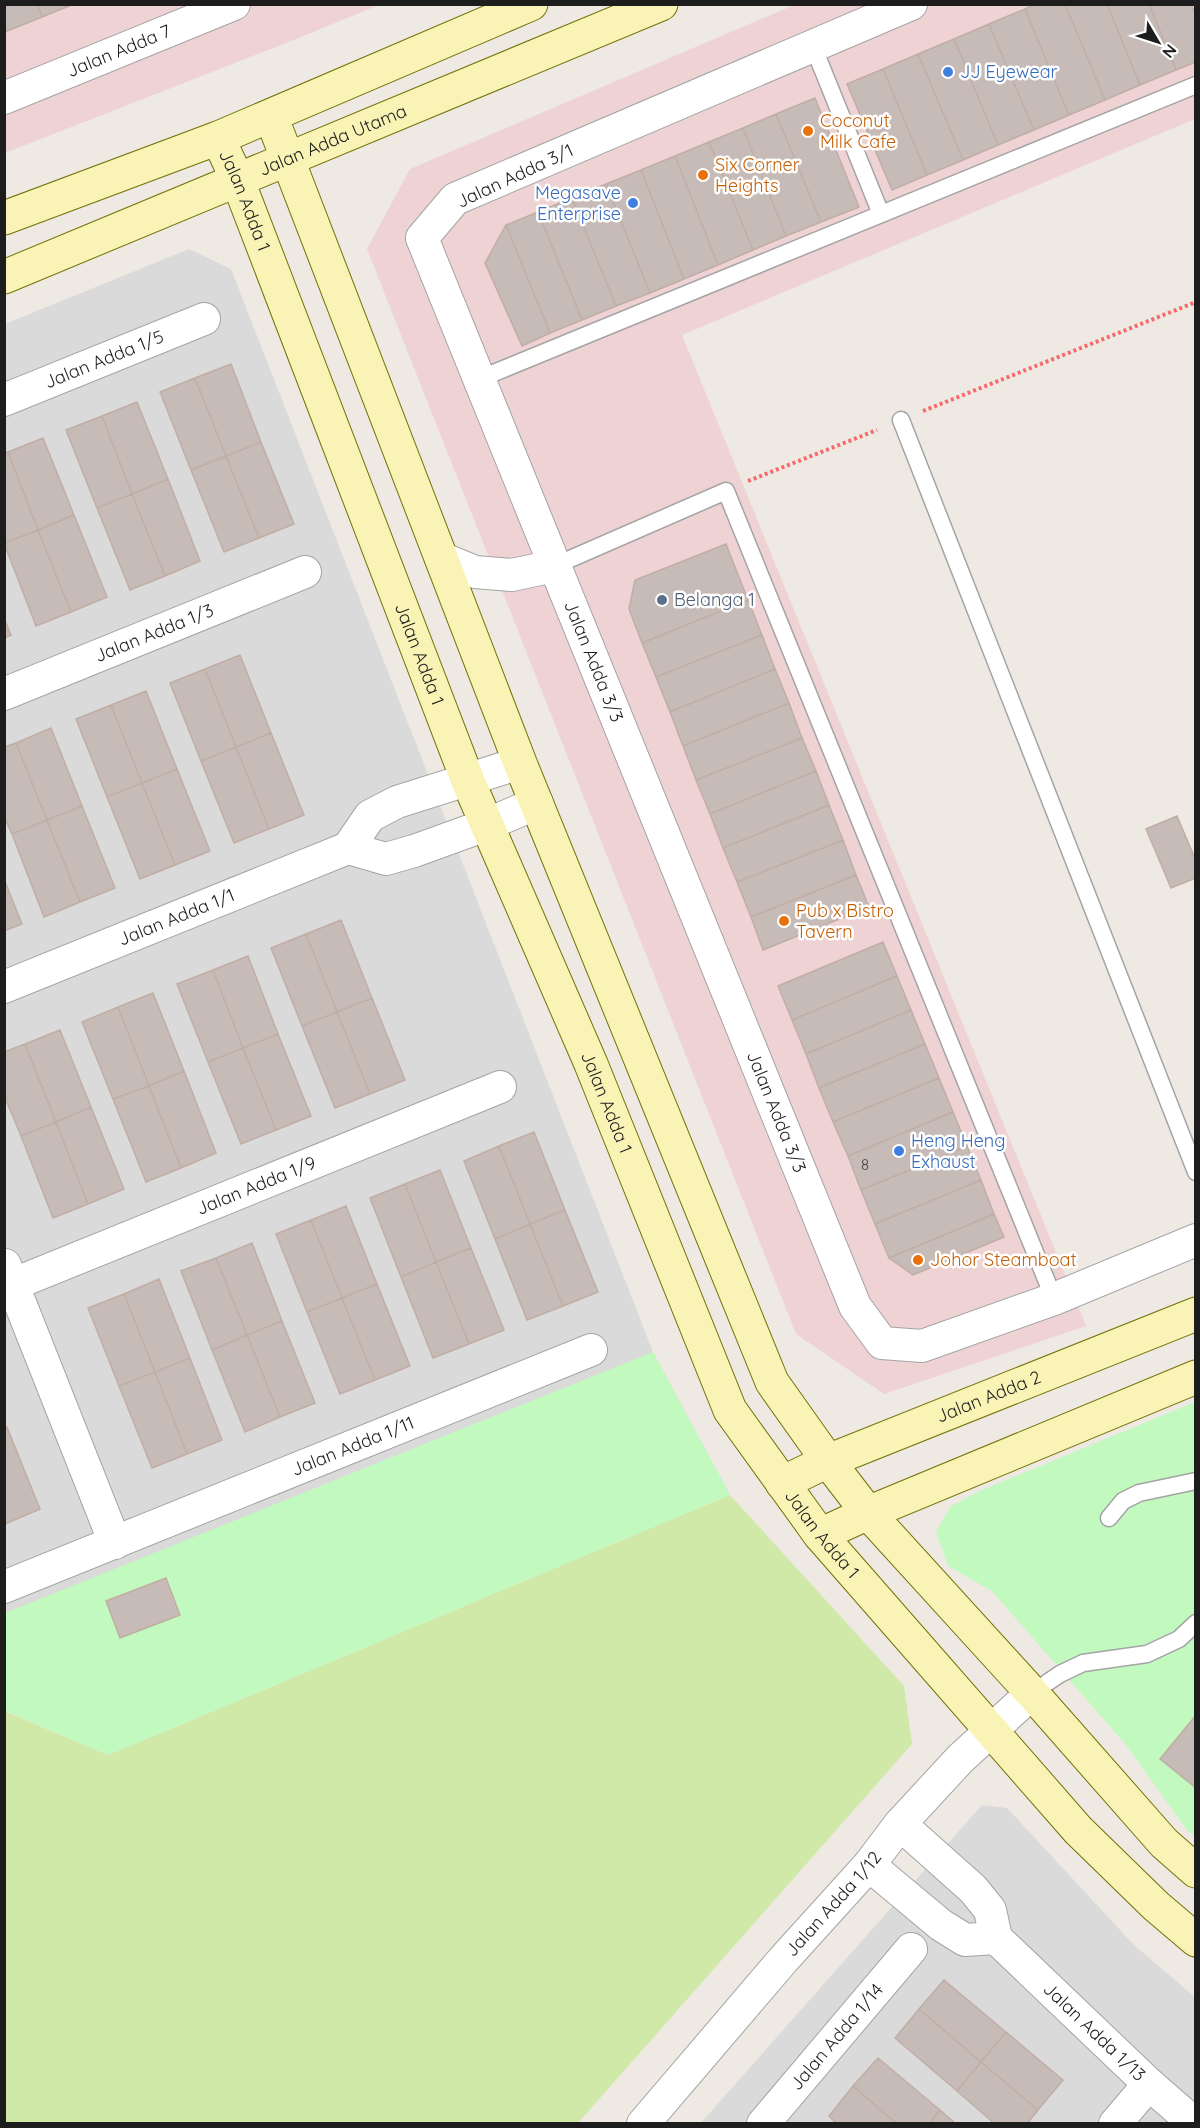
<svg xmlns="http://www.w3.org/2000/svg" width="1200" height="2128" viewBox="0 0 1200 2128" font-family="Quicksand,sans-serif">
<style>
.residential{fill:#dbdada}
.commercial{fill:#efd2d4}
.grass{fill:#d0e9a8}
.park{fill:#c2f9bf}
.building{fill:#c6bbb6;stroke:#c0aea5;stroke-width:1.5}
.lines{fill:none;stroke-linecap:round;stroke-linejoin:round}
.lane-casing{stroke:#a4a4a4;stroke-width:19}
.street-casing{stroke:#a4a4a4;stroke-width:34}
.secondary-casing{stroke:#737105;stroke-width:35}
.path{stroke:#f9696c;stroke-width:4;stroke-dasharray:3 3;stroke-linecap:butt}
.lane{stroke:#fff;stroke-width:16}
.street{stroke:#fff;stroke-width:32}
.secondary{stroke:#f9f4b6;stroke-width:33}
.shop-dot{fill:#3f7fe0;stroke:#fff;stroke-width:2}
.food-dot{fill:#e8710a;stroke:#fff;stroke-width:2}
.service-dot{fill:#5c6f8a;stroke:#fff;stroke-width:2}
.labels{text-anchor:middle;stroke-width:5;stroke-linejoin:round;paint-order:stroke}
.number-label{font-size:15px;fill:#474443}
.street-label{font-size:18px;fill:#1d1d1d;stroke:#fff}
.shop-label{font-size:18px;fill:#366cbe;stroke:#fff;text-anchor:start}
.food-label{font-size:18px;fill:#c56008;stroke:#fff;text-anchor:start}
.service-label{font-size:18px;fill:#4e5e75;stroke:#fff;text-anchor:start}
</style>
<rect width="100%" height="100%" fill="#eee9e3"/>
<path class="residential" d="M189,249L231,269L653,1352L730,1495L5,1711V324Z
M982,1805L1007,1808L1134,1945L1195,1997V2123L700,2124Z"/>
<path class="commercial" d="M5,5H379L286,43L5,153Z
M794,5H1195V119L682,335L1086,1326L884,1394L796,1334L367,249L410,169Z"/>
<path class="grass" d="M730,1495L904,1686L912,1744L578,2123L5,2124L4,1711L108,1755Z"/>
<path class="park" d="M653,1352L730,1495L108,1755L5,1711V1613Z
M1195,1402V1836L1187,1830L1126,1745L992,1591L948,1566L936,1532L951,1506L982,1490Z"/>
<path class="building" d="M4,4H37L42,17L7,31L4,25Z
M37,4H74L42,17Z
M1035,4H1065L1105,100L1069,115L1025,9Z
M1065,4H1107L1140,85L1105,100Z
M1107,4H1149L1176,70L1140,85Z
M1149,4H1191L1196,16V62L1176,70Z
M1025,9L1069,115L1034,130L989,24Z
M989,24L1034,130L998,145L954,39Z
M954,39L998,145L963,160L918,54Z
M918,54L963,160L927,175L883,69Z
M883,69L927,175L892,190L847,84Z
M815,98L859,207L821,222L776,114Z
M776,114L821,222L786,236L743,128Z
M743,128L786,236L753,250L709,142Z
M709,142L753,250L718,265L675,156Z
M675,156L718,265L684,279L641,170Z
M641,170L684,279L650,293L606,184Z
M606,184L650,293L616,306L572,198Z
M572,198L616,306L582,320L538,212Z
M538,212L582,320L550,333L506,225Z
M506,225L550,333L522,346L485,263Z
M231,364L261,442L226,456L195,378Z
M195,378L226,456L191,470L160,392Z
M137,402L168,479L132,494L102,416Z
M102,416L132,494L97,508L66,430Z
M43,438L74,515L38,530L8,452Z
M261,442L294,524L259,538L226,456Z
M8,452L38,530L4,543V453Z
M226,456L259,538L224,552L191,470Z
M168,479L200,561L165,576L132,494Z
M132,494L165,576L130,590L97,508Z
M74,515L107,597L71,612L38,530Z
M38,530L71,612L36,626L4,543Z
M726,544L748,600L642,643L629,609L635,580Z
M748,600L762,635L656,677L642,643Z
M4,618L11,635L4,638Z
M762,635L775,669L670,712L656,677Z
M240,655L271,733L236,747L205,669Z
M205,669L236,747L201,761L170,683Z
M775,669L789,703L683,746L670,712Z
M146,691L177,769L142,783L111,705Z
M789,703L802,738L696,780L683,746Z
M111,705L142,783L107,797L76,719Z
M51,728L82,806L47,820L16,743Z
M271,733L304,815L269,829L236,747Z
M802,738L816,771L710,814L696,780Z
M16,743L47,820L12,834L4,816V747Z
M236,747L269,829L234,843L201,761Z
M177,769L210,851L175,865L142,783Z
M816,771L829,805L723,848L710,814Z
M142,783L175,865L140,879L107,797Z
M829,805L843,840L737,882L723,848Z
M82,806L115,888L80,902L47,820Z
M1177,816L1196,861V878L1171,888L1146,829Z
M47,820L80,902L44,917L12,834Z
M843,840L856,875L751,917L737,882Z
M856,875L869,907L763,950L751,917Z
M4,879L22,924L4,931Z
M341,920L372,998L337,1012L306,934Z
M306,934L337,1012L302,1026L271,948Z
M883,942L897,976L792,1020L778,986Z
M248,956L278,1034L243,1048L213,970Z
M213,970L243,1048L208,1062L177,984Z
M897,976L911,1010L806,1054L792,1020Z
M153,993L184,1071L149,1086L118,1007Z
M372,998L405,1080L370,1094L337,1012Z
M118,1007L149,1086L113,1099L82,1022Z
M911,1010L925,1044L819,1088L806,1054Z
M337,1012L370,1094L335,1108L302,1026Z
M60,1030L91,1107L56,1122L25,1044Z
M278,1034L311,1116L276,1130L243,1048Z
M25,1044L56,1122L21,1136L4,1095V1052Z
M925,1044L939,1078L833,1122L819,1088Z
M243,1048L276,1130L241,1144L208,1062Z
M184,1071L216,1153L181,1168L149,1086Z
M939,1078L953,1112L848,1156L833,1122Z
M149,1086L181,1168L146,1182L113,1099Z
M91,1107L124,1189L88,1204L56,1122Z
M953,1112L967,1146L861,1190L848,1156Z
M56,1122L88,1204L53,1218L21,1136Z
M534,1132L565,1210L530,1224L499,1146Z
M499,1146L530,1224L495,1239L464,1161Z
M967,1146L981,1180L875,1224L861,1190Z
M440,1170L471,1248L436,1262L405,1184Z
M981,1180L994,1214L889,1258L875,1224Z
M405,1184L436,1262L401,1277L370,1198Z
M346,1206L377,1284L342,1298L311,1220Z
M565,1210L598,1292L563,1306L530,1224Z
M994,1214L1004,1237L913,1275L889,1258Z
M311,1220L342,1298L307,1312L276,1234Z
M530,1224L563,1306L527,1320L495,1239Z
M252,1243L282,1321L247,1335L216,1258Z
M471,1248L504,1330L469,1344L436,1262Z
M216,1258L247,1335L212,1350L181,1271Z
M436,1262L469,1344L433,1358L401,1277Z
M159,1279L190,1358L155,1372L124,1294Z
M377,1284L410,1366L375,1380L342,1298Z
M124,1294L155,1372L119,1386L88,1308Z
M342,1298L375,1380L340,1394L307,1312Z
M282,1321L315,1403L280,1417L247,1335Z
M247,1335L280,1417L245,1432L212,1350Z
M190,1358L222,1440L187,1454L155,1372Z
M155,1372L187,1454L152,1468L119,1386Z
M7,1427L40,1509L5,1524L4,1428Z
M166,1578L180,1615L120,1638L106,1601Z
M1196,1715V1788L1160,1759Z
M944,1980L1006,2032L981,2062L919,2009Z
M919,2009L981,2062L957,2091L895,2038Z
M1006,2032L1063,2080L1038,2110L981,2062Z
M878,2058L940,2110L929,2124H897L853,2086Z
M981,2062L1038,2110L1027,2124H995L957,2091Z
M853,2086L897,2124H837L829,2116Z
M940,2110L956,2124H929Z"/>
<g class="lines">
<g class="lane-casing">
<path id="lane" d="M813,46L881,214
M479,379L1196,85
M901,420L1196,1172
M554,566L726,491L1054,1299
M1109,1518L1123,1501L1139,1493L1196,1481
M1032,1693L1060,1674L1083,1663L1147,1654L1179,1639L1196,1623"/>
</g>
<g class="street-casing">
<g id="street">
<path id="s1" d="M911,4L455,199L422,238L855,1306L882,1343L922,1346L1054,1299L1196,1240"/>
<path id="s2" d="M4,98L234,4"/>
<path id="s3" d="M4,400L204,319"/>
<path d="M441,558L475,572L512,575L554,566"/>
<path id="s4" d="M4,694L305,572"/>
<path d="M348,848L386,859L414,851L486,825L537,803"/>
<path id="s5" d="M4,987L348,848L370,816L397,802L520,763"/>
<path d="M5,1265L115,1543"/>
<path id="s6" d="M4,1288L500,1087"/>
<path id="s7" d="M4,1587L591,1350"/>
<path d="M900,1824L973,1889L990,1910L996,1938"/>
<path d="M869,1865L941,1925L965,1940L996,1938"/>
<path id="s8" d="M996,1938L1149,2084L1195,2124"/>
<path id="s9" d="M643,2124L783,1960L869,1865L900,1824L960,1759L1032,1693"/>
<path id="s10" d="M763,2124L911,1949"/>
<path d="M1115,2124L1149,2084"/>
</g>
</g>
<g class="secondary-casing">
<g id="secondary">
<path d="M271,116L520,763L772,1382L828,1461L868,1513L1032,1693L1164,1843L1196,1871"/>
<path id="s11" d="M218,138L238,181L468,781L591,1064L730,1410L820,1535L1078,1830L1156,1906L1196,1940"/>
<path d="M4,218L218,138L531,4"/>
<path id="s12" d="M4,277L661,4"/>
<path id="s13" d="M782,1483L828,1461L1196,1314"/>
<path d="M820,1535L868,1513L1196,1377"/>
</g>
</g>
<path class="path" d="M923,411L1196,302
M748,481L877,430"/>
<use href="#lane" class="lane"/>
<use href="#street" class="street"/>
<use href="#secondary" class="secondary"/>
</g>
<g class="shop-dot">
<circle cx="948" cy="72" r="6"/>
<circle cx="633" cy="203" r="6"/>
<circle cx="899" cy="1151" r="6"/>
</g>
<g class="food-dot">
<circle cx="808" cy="131" r="6"/>
<circle cx="703" cy="175" r="6"/>
<circle cx="784" cy="921" r="6"/>
<circle cx="918" cy="1260" r="6"/>
</g>
<circle class="service-dot" cx="662" cy="600" r="6"/>
<g class="labels">
<g class="number-label">
<text x="865" y="1170">8</text>
</g>
<g class="street-label">
<text dy="6" stroke="none"><textPath href="#s2" startOffset="124">Jalan Adda 7</textPath></text>
<text dy="6" stroke="none"><textPath href="#s12" startOffset="356">Jalan Adda Utama</textPath></text>
<text transform="translate(515 176) rotate(-25)" y="6">Jalan Adda 3/1</text>
<text dy="6" stroke="none"><textPath href="#s11" startOffset="68">Jalan Adda 1</textPath></text>
<text dy="6" stroke="none"><textPath href="#s3" startOffset="108">Jalan Adda 1/5</textPath></text>
<text dy="6" stroke="none"><textPath href="#s4" startOffset="162">Jalan Adda 1/3</textPath></text>
<text dy="6" stroke="none"><textPath href="#s11" startOffset="554">Jalan Adda 1</textPath></text>
<text dy="6" stroke="none"><textPath href="#s1" startOffset="1004">Jalan Adda 3/3</textPath></text>
<text dy="6" stroke="none"><textPath href="#s5" startOffset="186">Jalan Adda 1/1</textPath></text>
<text dy="6" stroke="none"><textPath href="#s11" startOffset="1040">Jalan Adda 1</textPath></text>
<text dy="6" stroke="none"><textPath href="#s1" startOffset="1490">Jalan Adda 3/3</textPath></text>
<text dy="6" stroke="none"><textPath href="#s6" startOffset="272">Jalan Adda 1/9</textPath></text>
<text dy="6" stroke="none"><textPath href="#s13" startOffset="224">Jalan Adda 2</textPath></text>
<text dy="6" stroke="none"><textPath href="#s7" startOffset="376">Jalan Adda 1/11</textPath></text>
<text dy="6" stroke="none"><textPath href="#s11" startOffset="1526">Jalan Adda 1</textPath></text>
<text dy="6" stroke="none"><textPath href="#s9" startOffset="291">Jalan Adda 1/12</textPath></text>
<text dy="6" stroke="none"><textPath href="#s8" startOffset="136">Jalan Adda 1/13</textPath></text>
<text dy="6" stroke="none"><textPath href="#s10" startOffset="114">Jalan Adda 1/14</textPath></text>
</g>
<g class="shop-label">
<text x="960" y="78">JJ Eyewear</text>
<text x="621" y="199" text-anchor="end">Megasave<tspan x="621" dy="21">Enterprise</tspan></text>
<text x="911" y="1147">Heng Heng<tspan x="911" dy="21">Exhaust</tspan></text>
</g>
<g class="food-label">
<text x="820" y="127">Coconut<tspan x="820" dy="21">Milk Cafe</tspan></text>
<text x="715" y="171">Six Corner<tspan x="715" dy="21">Heights</tspan></text>
<text x="796" y="917">Pub x Bistro<tspan x="796" dy="21">Tavern</tspan></text>
<text x="930" y="1266">Johor Steamboat</text>
</g>
<g class="service-label">
<text x="674" y="606">Belanga 1</text>
</g>
</g>
<rect width="1200" height="2128" fill="none" stroke="#1d1d1d" stroke-width="12"/>
<g transform="translate(1158 42) rotate(129)" stroke="#ffffff" stroke-width="4.5" paint-order="stroke">
<path d="M0-4.5L10 22L0 15L-10 22Z" fill="#1d1d1d"/>
<text y="-9" font-size="16" font-weight="bold" text-anchor="middle" fill="#1d1d1d">N</text>
</g>
</svg>
